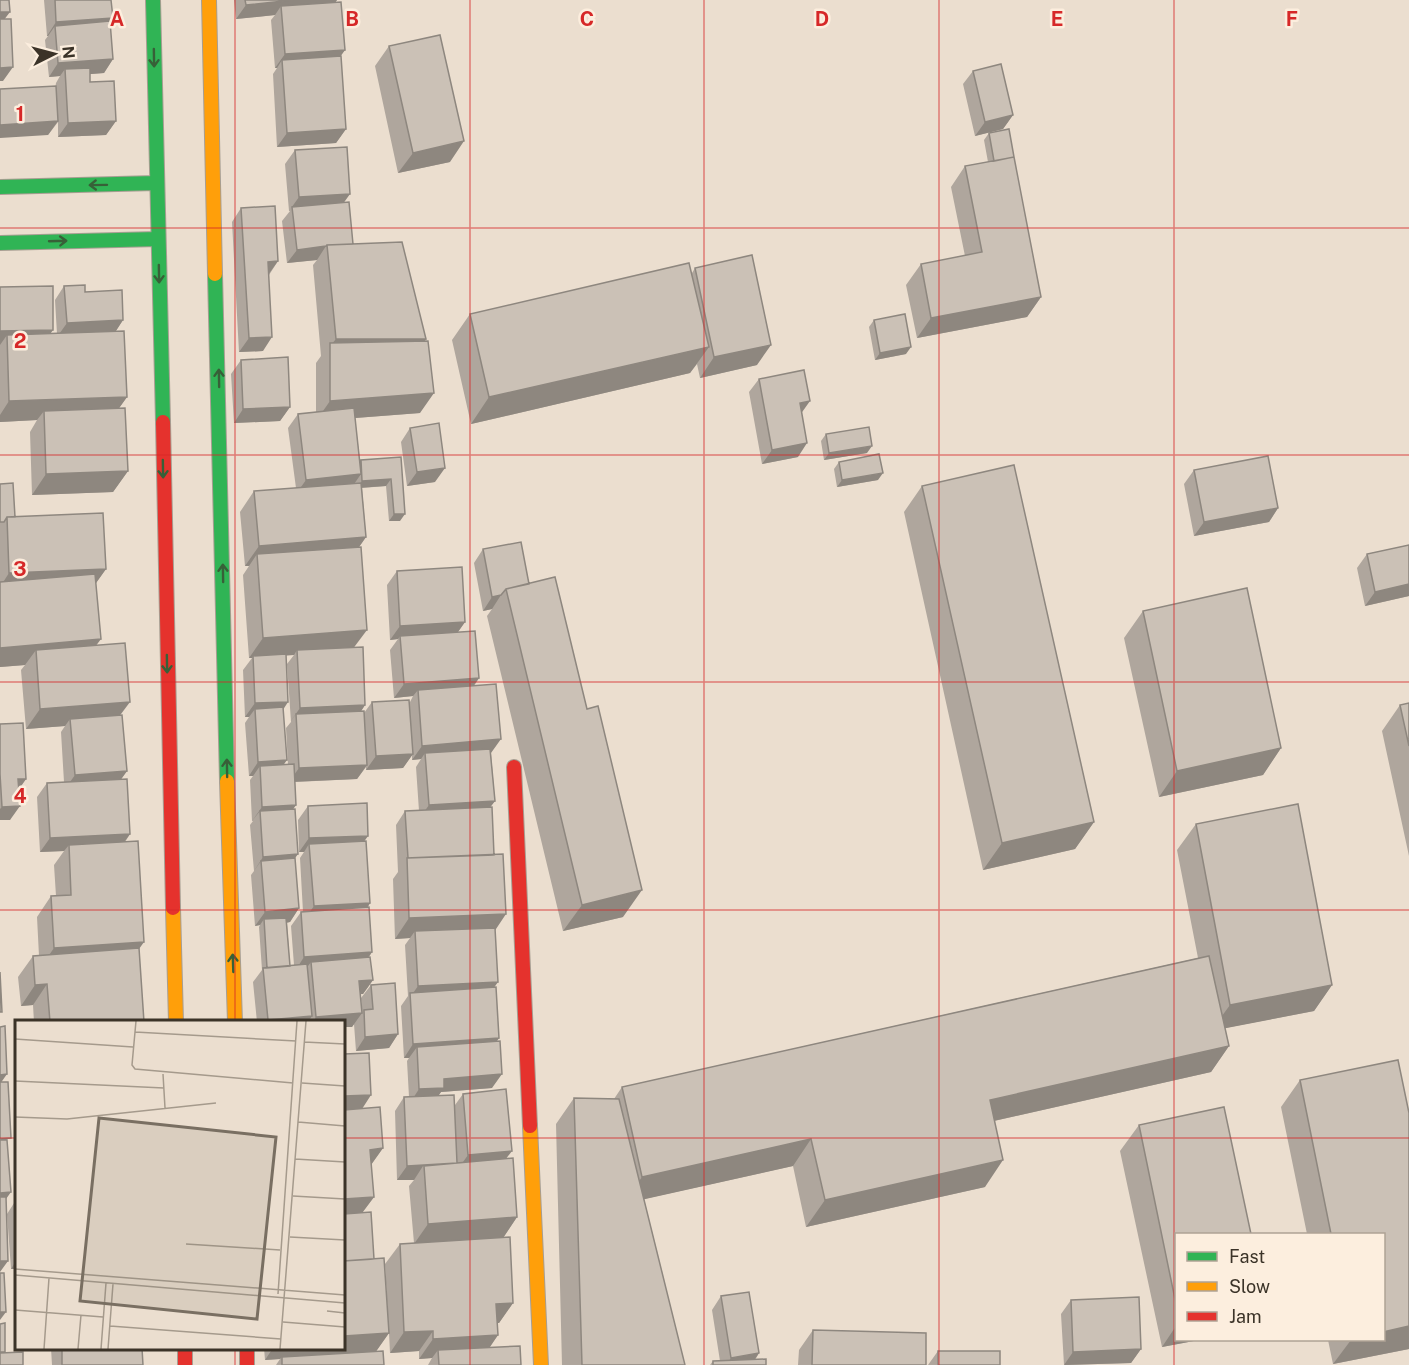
<svg xmlns="http://www.w3.org/2000/svg" width="1409" height="1365" viewBox="0 0 1409 1365" font-family="'Public Sans',sans-serif">
<style>
.lines{fill:none;stroke-linecap:round;stroke-linejoin:round}
.fast-casing{stroke:#a79e92;stroke-width:16}
.slow-casing{stroke:#a79e92;stroke-width:16}
.jam-casing{stroke:#a79e92;stroke-width:16}
.fast{stroke:#30b455;stroke-width:14}
.slow{stroke:#ff9f0a;stroke-width:14}
.jam{stroke:#e5322d;stroke-width:14}
.wall{fill:#afa69d;fill-rule:evenodd}
.shaded-wall{fill:#8e877f}
.building{fill:#cbc1b6;stroke:#8e877f;stroke-width:1.5}
.oneway{stroke:#376038}
.grid{fill:none;stroke:#d62828;stroke-width:1.5;stroke-opacity:0.55}
.inset-road{fill:none;stroke:#a59a8c;stroke-width:1.5}
.view{fill:#796f62;fill-opacity:0.15;stroke:#796f62;stroke-width:3}
.inset-edge{fill:none;stroke:#3b3328;stroke-width:3}
.grid-label{font-size:20px;text-anchor:middle;font-weight:bold;fill:#d62828;stroke:#fceede;stroke-width:5;stroke-linejoin:round;paint-order:stroke}
</style>
<rect width="100%" height="100%" fill="#ebdecf"/>
<g class="lines">
<g class="fast-casing">
<path id="fast" d="M153,0L163,422
M0,187L156,183
M0,243L158,239
M215,274L227,781"/>
</g>
<g class="slow-casing">
<path id="slow" d="M209,0L215,274
M227,781L235,1022
M173,908L176,1022
M530,1126L541,1365"/>
</g>
<g class="jam-casing">
<path id="jam" d="M163,422L173,908
M514,767L530,1126
M185,1348V1365
M247,1348V1365"/>
</g>
<use href="#fast" class="fast"/>
<use href="#slow" class="slow"/>
<use href="#jam" class="jam"/>
</g>
<path class="wall" d="M44,0H111L113,18L110,22L113,59L104,73L90,74V82L116,121L106,135L58,137V122L48,135L56,83L60,76L49,77L45,40L48,36H47Z
M234,0H337L335,2L345,50L340,56L346,129L336,143L277,147L273,74L277,68H275L271,20L275,15L236,19Z
M389,46L450,162L398,173L375,66Z
M973,71L1013,115L1003,129L975,136L963,84Z
M989,133L1041,297L1027,317L917,338L906,285L921,264L965,256L951,187L965,166L988,162L984,140Z
M295,150L344,202L353,244L426,339L425,341L420,413L355,418L360,461L361,460L401,457L400,521H389L386,486L362,488L366,537L359,547L354,648L365,705L361,711L364,713L372,702H410L413,696L394,698L390,650L398,639L390,640L387,585L397,571L465,622L458,632L479,678L474,686L491,753L495,801L490,807L495,930L494,987L499,1038L497,1041L492,1088L441,1092L438,1096L455,1105L463,1094L506,1159L517,1217L503,1238L513,1303L499,1323H497L498,1335L489,1347L521,1365H428L432,1358L419,1359V1351L390,1353L389,1333L376,1351L384,1365H276L280,1359L265,1360L264,1348H344L362,1108L383,1148L371,1165L374,1197L362,1213L388,1319L385,1264L400,1244L414,1243L409,1186L414,1180H397L395,1111L404,1097H409L407,1061L409,1058H404L401,1006L408,996L405,945L410,938L395,939L393,879L398,872L396,825L405,811H419L416,767L421,759L412,760V755L403,768L366,770V767L357,779L295,782L296,805L293,809L295,859L299,908L290,922L287,923L290,966L294,965L291,926L301,912H303L300,858L304,852H299L298,820L308,806L365,841L370,903L368,907L372,952L369,957L373,980L363,994H360L362,1012L361,998L371,985L398,1034L389,1048L356,1051L354,1024L352,1027H344V1022H257L253,982L262,970L259,927L260,925L255,926L251,875L254,871L250,825L253,821H252L250,780L253,776H249L245,723L249,717H245L243,670L252,658H249L243,575L249,566H245L240,512L254,491L296,488L288,428L298,414L316,412V363L321,356L313,265L317,260L287,263L282,221L290,211H289L285,164ZM286,655H294L287,664L291,722L286,728L288,765H284L283,709Z
M241,208L278,261L269,275L263,351L239,352L232,222Z
M695,268L757,365L700,378L697,364L690,373L471,424L452,340L470,314L692,273Z
M64,286L85,292L123,320L115,332L127,397L119,408L128,471L113,492L32,495L30,432L37,420L0,422V287L51,334H57L55,300Z
M874,320L906,354L875,360L869,327Z
M241,360L290,407L280,421L234,423L231,374Z
M759,379L801,413L798,457L762,464L749,392Z
M410,428L435,482L407,486L401,442Z
M826,434L867,453L824,460L821,441Z
M839,462L878,480L837,487L834,469Z
M1194,470L1278,508L1269,522L1194,536L1184,484Z
M0,484L15,517L106,569L96,583V645L120,715L127,771L121,779L130,834L125,842L139,948L144,1022H34L33,1005L21,1006L18,977L33,956H39L37,917L51,896H56L54,865L64,851L40,852L37,797L47,783L64,782L61,732L65,726L26,729L21,670L25,665L0,667Z
M922,486L1094,822L1075,849L983,870L904,512Z
M1409,545V596L1365,606L1357,568L1367,554Z
M483,549L529,584L623,917L563,931L487,616L492,609L483,611L474,563Z
M1143,611L1281,748L1263,775L1159,797L1124,638Z
M1409,703V856L1382,731L1400,705Z
M0,724L26,779L19,789L10,820H0Z
M1196,824L1332,985L1314,1011L1225,1028L1229,1046L1211,1072L994,1121L985,1187L806,1227L793,1166L644,1199L685,1365H562L556,1124L574,1098L614,1099L622,1087L1198,958L1177,850Z
M1300,1080L1409,1113V1349L1333,1364L1328,1340H1383V1234H1307L1281,1107Z
M16,1081V1122L14,1084Z
M1139,1125L1176,1234V1340H1199L1162,1347L1120,1151Z
M16,1200V1269H11L7,1214Z
M721,1296L759,1353L755,1360L766,1365H710L713,1361H720L712,1310Z
M1071,1300L1141,1349L1131,1363L1064,1365L1061,1314Z
M813,1330L926,1365H798L799,1350Z
M51,1348H142L143,1365H52Z
M938,1351L1000,1365H928Z"/>
<path class="shaded-wall" d="M293,0H337L331,9L281,6L275,15L236,19L246,5Z
M0,12H10L0,25Z
M113,18L103,32L55,26L48,36H47L56,22Z
M345,50L335,64L282,60L277,68H275L285,54Z
M113,59L104,73L66,76L65,69L60,76L49,77L58,63Z
M13,67L3,81H0V68Z
M1013,115L1003,129L975,136L985,122Z
M58,121L48,135L0,138V125Z
M116,121L106,135L58,137L68,123Z
M346,129L336,143L277,147L287,133Z
M464,141L450,162L398,173L413,153Z
M350,194L340,208L292,207L289,211L299,197Z
M326,246L317,260L287,263L297,250Z
M278,261L268,275V262Z
M1041,297L1027,317L917,338L931,318Z
M123,320L114,334L57,337L67,323Z
M53,330L43,344L7,335L0,345V331Z
M272,337L263,351L239,352L249,338Z
M336,339H426L412,360L330,346Z
M771,345L757,365L700,378L714,357Z
M709,347L690,373L471,424L489,397Z
M911,347L906,354L875,360L880,353Z
M434,393L420,413L316,421L330,401Z
M127,397L112,418L44,411L37,420L0,422V415L9,401Z
M810,401L800,415V403Z
M290,407L280,421L234,423L243,409Z
M807,443L798,457L762,464L772,450Z
M872,446L867,453L824,460L829,453Z
M445,468L435,482L407,486L417,472Z
M128,471L113,492L32,495L46,474Z
M883,473L878,480L837,487L842,480Z
M361,474L352,487L296,494L306,480Z
M391,479L386,486L357,488L362,481Z
M1278,508L1269,522L1194,536L1204,522Z
M394,514H405L400,521H389Z
M366,537L352,557L257,554L249,566H245L259,546Z
M106,569L91,590L0,587L9,573Z
M1409,584V596L1365,606L1375,592Z
M501,595L492,609L483,611L492,597Z
M465,622L455,636H400L398,639L390,640L400,626Z
M367,630L352,650H297L294,655L253,658V656L252,658H249L263,638Z
M101,639L86,659L36,650L25,665L0,667V648Z
M479,678L469,692L418,690L413,696L394,698L404,684Z
M130,702L115,722L70,719L65,726L26,729L40,709Z
M288,702L279,716L255,709L249,717H245L255,703Z
M365,705L356,719L296,714L290,722L300,708Z
M501,739L491,753L426,758L425,753L421,759L412,760L422,746Z
M1281,748L1263,775L1159,797L1177,771Z
M413,754L403,768L366,770L376,756Z
M287,760L277,774L260,766L253,776H249L258,762Z
M367,765L357,779L289,782L299,768Z
M127,771L117,785L65,789L75,775Z
M18,779H26L16,793Z
M495,801L485,814L419,819L429,805Z
M296,805L286,819L260,811L252,821L262,807Z
M20,806L10,820H0V809L2,807Z
M1094,822L1075,849L983,870L1002,843Z
M130,834L120,848L69,845L64,851L40,852L50,838Z
M368,836L358,850L309,844L304,852H299L309,838Z
M298,854L288,868L261,861L254,871L263,857Z
M642,890L623,917L563,931L582,905Z
M370,903L361,917L304,920L314,906Z
M299,908L290,922L264,925V919L260,925L255,926L265,912Z
M506,914L492,935L415,931L410,938L395,939L409,918Z
M144,942L129,963L40,968L54,948Z
M372,952L362,966L311,962L305,970L295,971L304,957Z
M373,980L363,994L349,995L359,981Z
M498,982L488,996H411L418,986Z
M47,984L33,1005L21,1006L35,985Z
M1332,985L1314,1011L1211,1031L1230,1005Z
M362,1013L352,1027H344V1022H313L316,1017Z
M312,1016L308,1022H267L268,1020Z
M398,1034L389,1048L356,1051L365,1037Z
M499,1038L489,1052L417,1047L409,1058H404L413,1044Z
M1229,1046L1211,1072L971,1126L990,1100Z
M7,1074L0,1084V1075Z
M502,1074L492,1088L441,1092L434,1102L410,1103L419,1089L444,1079Z
M371,1095L362,1109L344,1110V1096Z
M811,1139L793,1166L623,1204L642,1177Z
M383,1148L368,1169L370,1150Z
M512,1151L502,1164L458,1169L468,1155Z
M1003,1160L985,1187L806,1227L825,1200Z
M407,1166H423L414,1180H397Z
M11,1192L1,1206H0V1193Z
M374,1197L359,1217L344,1219V1199Z
M517,1217L503,1238L414,1244L428,1224Z
M0,1261H8L0,1272Z
M16,1261V1269H11Z
M513,1303L499,1323L482,1324L496,1304Z
M0,1312H6L0,1320Z
M1176,1326V1340H1199L1162,1347Z
M1409,1326V1349L1333,1364L1351,1340H1383V1332Z
M433,1331L419,1351L390,1353L404,1332Z
M389,1333L375,1353L282,1357L280,1359L265,1360L273,1348H344V1336Z
M498,1335L484,1356L438,1350L432,1358L419,1359L433,1339Z
M1141,1349L1131,1363L1064,1365L1073,1352Z
M759,1353L751,1365H726L731,1358Z"/>
<path class="building" d="M0,0H9L10,12H0Z
M55,0H111L113,18L56,22Z
M245,0H293L246,5Z
M341,2L345,50L285,54L281,6Z
M0,19H11L13,67L0,68Z
M110,21L113,59L58,63L55,26Z
M440,35L464,141L413,153L389,46Z
M341,56L346,129L287,133L282,60Z
M1001,64L1013,115L985,122L973,71Z
M90,68V82L114,81L116,121L68,123L65,69Z
M56,86L58,121L0,125V89Z
M1009,129L1014,157L994,161L989,133Z
M347,147L350,194L299,197L295,150Z
M1014,157L1041,297L931,318L921,264L982,252L965,166Z
M349,202L353,244L327,245L326,246L297,250L292,207Z
M275,206L278,261L268,262L272,337L249,338L241,208Z
M402,242L426,339H336L327,245Z
M752,255L771,345L714,357L695,268Z
M689,263L709,347L489,397L470,314Z
M85,285V292L122,290L123,320L67,323L64,286Z
M53,286V330L0,331V287Z
M905,314L911,347L880,353L874,320Z
M124,331L127,397L9,401L7,335Z
M428,341L434,393L330,401V343Z
M288,357L290,407L243,409L241,360Z
M804,370L810,401L800,403L807,443L772,450L759,379Z
M125,408L128,471L46,474L44,411Z
M354,408L361,474L306,480L298,414Z
M439,423L445,468L417,472L410,428Z
M869,427L872,446L829,453L826,434Z
M879,454L883,473L842,480L839,462Z
M1268,456L1278,508L1204,522L1194,470Z
M401,457L405,514H394L391,479L362,481L361,460Z
M1014,465L1094,822L1002,843L922,486Z
M13,483L15,517H7L4,522H0V484Z
M361,483L366,537L259,546L254,491Z
M103,513L106,569L9,573L7,517Z
M521,542L529,584L506,589L501,595L492,597L483,549Z
M1409,545V584L1375,592L1367,554Z
M361,547L367,630L263,638L257,554Z
M462,567L465,622L400,626L397,571Z
M95,574L101,639L0,648V582Z
M555,577L587,709L598,706L642,890L582,905L506,589Z
M1247,588L1281,748L1177,771L1143,611Z
M475,631L479,678L404,684L400,636Z
M125,643L130,702L40,709L36,650Z
M363,647L365,705L300,708L297,650Z
M286,654L288,702L255,703L253,656Z
M496,684L501,739L422,746L418,690Z
M409,700L413,754L376,756L372,702Z
M1409,703V746L1400,705Z
M283,707L287,760L258,762L255,709Z
M364,711L367,765L299,768L296,714Z
M122,715L127,771L75,775L70,719Z
M23,723L26,779H18L20,806L2,807L0,774V724Z
M490,749L495,801L429,805L425,753Z
M294,764L296,805L262,807L260,766Z
M127,779L130,834L50,838L47,783Z
M367,803L368,836L309,838L308,806Z
M1298,804L1332,985L1230,1005L1196,824Z
M492,807L494,855L408,858L405,811Z
M295,809L298,854L263,857L260,811Z
M138,841L144,942L54,948L51,896L71,895L69,845Z
M366,841L370,903L314,906L309,844Z
M503,854L506,914L409,918L407,858Z
M295,858L299,908L265,912L261,861Z
M369,907L372,952L304,957L301,912Z
M286,918L290,966L267,968L264,919Z
M495,928L498,982L418,986L415,931Z
M139,948L144,1022H50L47,984L35,985L33,956Z
M1209,956L1229,1046L990,1100L1003,1160L825,1200L811,1139L642,1177L622,1087Z
M370,957L373,980L359,981L362,1013L316,1017L311,962Z
M307,964L312,1016L268,1020L263,968Z
M0,972L2,1012H0Z
M395,983L398,1034L365,1037L364,1010L373,1009L371,985Z
M496,987L499,1038L413,1044L410,993Z
M5,1026L7,1074L0,1075V1027Z
M500,1041L502,1074L444,1079V1088L419,1089L417,1047Z
M369,1053L371,1095L344,1096V1054Z
M1398,1060L1409,1113V1326L1383,1332V1234H1331L1300,1080Z
M0,1082H8L11,1138L0,1139Z
M506,1089L512,1151L468,1155L463,1094Z
M454,1095L457,1163L407,1166L404,1097Z
M574,1098L619,1099L685,1365H582Z
M380,1107L383,1148L370,1150L374,1197L344,1199V1110Z
M1224,1107L1251,1234H1176V1304L1139,1125Z
M0,1140H7L11,1192L0,1193Z
M513,1158L517,1217L428,1224L424,1166Z
M0,1197H6L8,1261H0Z
M371,1212L374,1259L344,1261V1214Z
M510,1237L513,1303L496,1304L498,1335L433,1339V1331L404,1332L400,1244Z
M384,1258L389,1333L344,1336V1261Z
M0,1273H4L6,1312H0Z
M749,1292L759,1353L731,1358L721,1296Z
M1139,1297L1141,1349L1073,1352L1071,1300Z
M5,1323V1352H0V1324Z
M813,1330L926,1333V1365H812Z
M520,1346L521,1365H439L438,1350Z
M62,1348H142L143,1365H62Z
M383,1351L384,1365H282V1357Z
M938,1351H1000V1365H938Z
M23,1352V1365H0V1353Z
M766,1359V1365H713V1361Z"/>
<defs><path id="oneway-shaft" d="M-6 0H5M1.5-3L5.5 0L1.5 3" fill="none" stroke-width="1.6" stroke-linecap="round" stroke-linejoin="round" transform="scale(1.5)"/></defs>
<g class="oneway">
<use href="#oneway-shaft" transform="translate(154 58) rotate(89)"/>
<use href="#oneway-shaft" transform="translate(98 185) rotate(179)"/>
<use href="#oneway-shaft" transform="translate(58 241) rotate(-2)"/>
<use href="#oneway-shaft" transform="translate(159 274) rotate(89)"/>
<use href="#oneway-shaft" transform="translate(219 378) rotate(-91)"/>
<use href="#oneway-shaft" transform="translate(163 469) rotate(89)"/>
<use href="#oneway-shaft" transform="translate(223 573) rotate(-91)"/>
<use href="#oneway-shaft" transform="translate(167 664) rotate(89)"/>
<use href="#oneway-shaft" transform="translate(227 768) rotate(-91)"/>
<use href="#oneway-shaft" transform="translate(233 963) rotate(-92)"/>
</g>
<path class="grid" d="M235,0V1022M470,0V1365M704,0V1365M939,0V1365M1174,0V1365M0,228H1409M0,455H1409M0,682H1409M0,910H1409M0,1138H16M344,1138H1409M235,1348V1365"/>
<g transform="translate(15 1020)">
<rect width="330" height="330" fill="#ebdecf"/>
<path class="inset-road" d="M121,1L117,45L120,49L278,63M120,12L281,21M0,19L118,27M289,22L330,24M148,54L150,88M0,61L149,68M287,63L330,66M0,97L52,99L201,83M283,102L330,106M280,139L330,142M278,176L330,179M275,217L330,220M171,224L265,230M0,249L330,275M0,255L330,283M263,274L282,1M0,290L88,297M312,291L330,293M268,302L330,307M95,306L266,319M29,329L34,258M63,329L66,295M86,329L91,263M93,329L98,264M265,329L291,1"/>
<path class="view" d="M84,98L261,117L242,299L65,281Z"/>
<rect width="330" height="330" class="inset-edge"/>
</g>
<g class="grid-label">
<text x="117" y="26">A</text>
<text x="352" y="26">B</text>
<text x="587" y="26">C</text>
<text x="822" y="26">D</text>
<text x="1057" y="26">E</text>
<text x="1292" y="26">F</text>
<text x="20" y="121">1</text>
<text x="20" y="348">2</text>
<text x="20" y="576">3</text>
<text x="20" y="803">4</text>
</g>
<rect x="1175" y="1233" width="210" height="108" fill="#fceede" stroke="#afa395" stroke-width="1.5"/>
<rect x="1187" y="1252" width="30" height="9" fill="#30b455" stroke="#afa395" stroke-width="1.5"/>
<text x="1229" y="1263" font-size="18" fill="#3b3328">Fast</text>
<rect x="1187" y="1282" width="30" height="9" fill="#ff9f0a" stroke="#afa395" stroke-width="1.5"/>
<text x="1229" y="1293" font-size="18" fill="#3b3328">Slow</text>
<rect x="1187" y="1312" width="30" height="9" fill="#e5322d" stroke="#afa395" stroke-width="1.5"/>
<text x="1229" y="1323" font-size="18" fill="#3b3328">Jam</text>
<g transform="translate(54 54) rotate(84)" stroke="#fceede" stroke-width="4.5" paint-order="stroke">
<path d="M0-4.5L10 22L0 15L-10 22Z" fill="#3b3328"/>
<text y="-9" font-size="16" font-weight="bold" text-anchor="middle" fill="#3b3328">N</text>
</g>
</svg>
